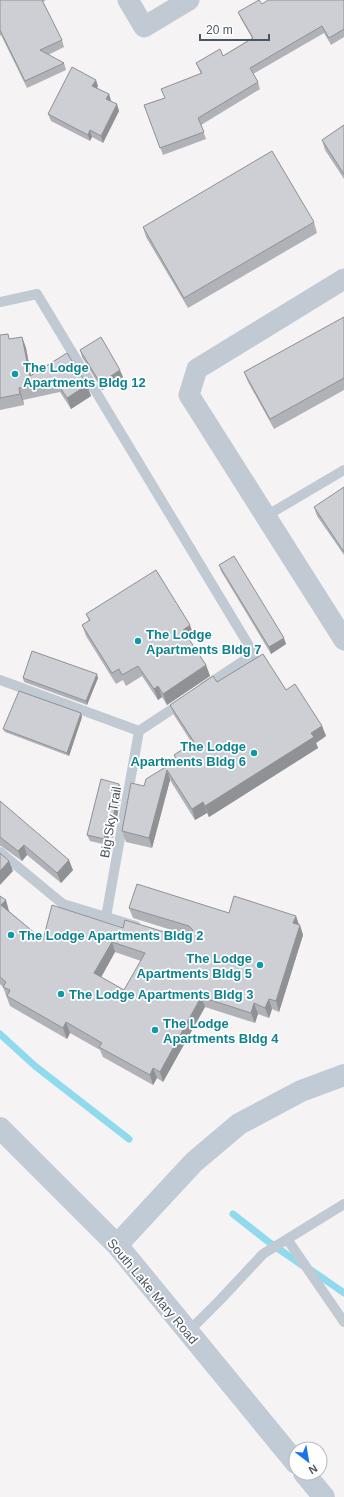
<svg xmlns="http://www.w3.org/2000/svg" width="344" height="1497" viewBox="0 0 344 1497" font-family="Arial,sans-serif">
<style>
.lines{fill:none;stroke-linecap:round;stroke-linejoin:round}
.stream{stroke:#90daee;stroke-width:7}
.lane{stroke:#c1cad2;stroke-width:10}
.street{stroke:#c1cad2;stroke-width:21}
.secondary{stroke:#c1cbd6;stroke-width:22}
.wall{fill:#b0b2b7;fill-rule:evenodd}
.shaded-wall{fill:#909195}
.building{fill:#cdcfd5;stroke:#909195;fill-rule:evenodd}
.culture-dot{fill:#0f9aa8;stroke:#fff;stroke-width:1.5}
.labels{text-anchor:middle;stroke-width:3.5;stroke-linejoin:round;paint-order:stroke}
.culture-label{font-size:13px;font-weight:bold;fill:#0d838f;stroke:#fff;text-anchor:start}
.street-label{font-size:13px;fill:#4a5661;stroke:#fff}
</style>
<rect width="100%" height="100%" fill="#f5f3f3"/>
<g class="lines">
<path class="stream" d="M0,1034L35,1066L129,1139
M233,1214L270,1243L302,1265
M311,1270L344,1293"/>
<path class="lane" d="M0,302L37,294L254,654L204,687
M266,516L344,470
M0,680L139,731L183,702
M0,852L63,904L136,926
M106,917L139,731
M287,1239L344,1322
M188,1332L220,1300L263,1254L344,1204"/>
<path class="street" d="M128,0L144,27L189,0
M344,279L197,369L189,395L344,640"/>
<path class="secondary" d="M0,1128L117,1245L296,1463
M117,1245L194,1162L239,1124L301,1091L344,1075
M304,1473L324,1497"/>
</g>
<path class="wall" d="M0,0H46L43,2L62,40L64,47L48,55L64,63L66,70L27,88L1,35L0,36Z
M344,0V37L331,45L324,33L253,74L258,82L260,89L201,125L206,139L163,155L144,105L164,98L201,74L199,70L196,63L223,56L252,38L241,19L238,12L262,4Z
M98,86L97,88L109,94L111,101L119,111L103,143L92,137L90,141L51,121L48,114Z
M344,125V179L325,150L322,140Z
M314,222L317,233L188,308L146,237L143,227Z
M344,317V390L274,429L248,382L244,372Z
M0,335L10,339L22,337L26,348L31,375L87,385L91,396L71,409L60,392L23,400L24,405L0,410Z
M80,350L123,377L102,390L82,357Z
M344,487V555L317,516L314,507Z
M219,565L286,644L271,654L221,571Z
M86,614L194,636L189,639L206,665L210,676L167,705L162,697L158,700L142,676L126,686L123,680L116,684L86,636L82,625L89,621Z
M23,678H98L87,705L24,682Z
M217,682L286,690L322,726L326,736L316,743L318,748L209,817L207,813L195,820L170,780L152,848L126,842L122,831L144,786L176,760L174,755L192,743L174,715L170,705Z
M82,717L69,756L5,732L3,729Z
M122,791L113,838L109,837L107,845L90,841L87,835Z
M0,801L73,870L61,883L27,855L22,861L1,846H0Z
M0,896L9,911L43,940L123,928L184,938L191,936L133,918L129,908L229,913L296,916L303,935L279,1012L272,1009L269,1018L258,1014L255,1023L205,1007L163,1082L157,1078L153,1085L103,1057L100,1050L70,1033L67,1039L10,1006L3,987L0,984ZM115,952L141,961L124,990L101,977Z"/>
<path class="shaded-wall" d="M96,80L98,86L95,92L92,86Z
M109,94L111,101L109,105L106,99Z
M117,104L119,111L103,143L101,136Z
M90,130L92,137L90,141L88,135Z
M22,337L26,348L33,386L30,376Z
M120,370L123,377L102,390L100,383Z
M87,385L91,396L71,409L67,398Z
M19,388L23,400L24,405L20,394Z
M190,625L194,636L187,641L183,630Z
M284,638L286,644L271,654L269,647Z
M206,665L210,676L167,705L163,694Z
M97,674L98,678L87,705L86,701Z
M158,686L162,697L158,700L154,689Z
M81,713L82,717L69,756L67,753Z
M322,726L326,736L316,743L318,748L209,817L205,806Z
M167,770L170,780L152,848L149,838Z
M119,784L122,791L113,838L111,832Z
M203,802L207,813L195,820L192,809Z
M106,830L109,837L107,845L104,839Z
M24,845L27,855L22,861L18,851Z
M69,860L73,870L61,883L57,873Z
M9,861L13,871L0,885V871Z
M6,900L9,911L5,915L1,905Z
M296,916L299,926L293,923Z
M300,925L303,935L279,1012L276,1001Z
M112,942L115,952L98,983L94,973Z
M201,997L205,1007L163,1082L160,1072Z
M269,999L272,1009L269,1018L265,1008Z
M254,1003L258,1014L255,1023L251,1013Z
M66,1022L70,1033L67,1039L63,1028Z
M153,1068L157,1078L153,1085L150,1075Z"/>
<path class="building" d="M0,0H42L62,40L40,50L64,63L25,81L0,30Z
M259,0L262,4L268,0H344V29L329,38L322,26L250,68L258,82L198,118L204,132L160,148L144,105L165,98L161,89L202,73L196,63L220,49L223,56L253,38L238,12Z
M72,67L96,80L92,86L109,94L106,99L117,104L101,136L90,130L88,135L48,114Z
M344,125V174L322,140Z
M272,151L314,222L184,298L143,227Z
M344,317V378L270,419L244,372Z
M8,334L9,339L22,337L30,376L67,353L87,385L67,398L56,381L19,388L20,394L0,398V335Z
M101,337L120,370L100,383L80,350Z
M344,487V552L314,507Z
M234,556L284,638L269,647L219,565Z
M156,570L190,625L183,630L206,665L163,694L158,686L154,689L138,666L122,675L119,669L112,673L82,625L90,620L86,614Z
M32,651L97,674L86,701L23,678Z
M263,654L286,690L295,684L322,726L311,733L314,737L205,806L203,802L192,809L167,770L149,838L122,831L131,783L144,786L146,779L177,760L174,755L194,742L170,705L213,676L217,682Z
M19,691L81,713L67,753L3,729Z
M101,779L119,784L111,832L106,830L104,839L87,835Z
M0,801L69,860L57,873L24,845L18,851L0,837Z
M0,853L9,861L0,871Z
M137,884L229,913L234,896L296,916L293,923L300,925L276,1001L269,999L265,1008L254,1003L251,1013L201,997L160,1072L153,1068L150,1075L99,1047L102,1043L66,1022L63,1028L7,996L10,990L3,987L6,982L0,977V896L6,900L1,905L43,940L52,905L123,928L125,920L184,938L191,936L193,930L189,926L129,908ZM112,942L145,953L124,990L94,973Z"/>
<g class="culture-dot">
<circle cx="15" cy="374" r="4"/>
<circle cx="138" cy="641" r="4"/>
<circle cx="254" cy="753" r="4"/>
<circle cx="11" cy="935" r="4"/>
<circle cx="260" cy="965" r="4"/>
<circle cx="61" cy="994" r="4"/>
<circle cx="155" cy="1030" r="4"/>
</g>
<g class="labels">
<g class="culture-label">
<text x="23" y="372">The Lodge<tspan x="23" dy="15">Apartments Bldg 12</tspan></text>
<text x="146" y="639">The Lodge<tspan x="146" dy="15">Apartments Bldg 7</tspan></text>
<text x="246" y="751" text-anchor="end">The Lodge<tspan x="246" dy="15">Apartments Bldg 6</tspan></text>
<text x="19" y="940">The Lodge Apartments Bldg 2</text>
<text x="252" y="963" text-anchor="end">The Lodge<tspan x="252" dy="15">Apartments Bldg 5</tspan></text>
<text x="69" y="999">The Lodge Apartments Bldg 3</text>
<text x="163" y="1028">The Lodge<tspan x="163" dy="15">Apartments Bldg 4</tspan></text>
</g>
<g class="street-label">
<text transform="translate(110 822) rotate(-80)" y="5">Big Sky Trail</text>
<text transform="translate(153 1291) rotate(50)" y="5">South Lake Mary Road</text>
</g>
</g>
<g transform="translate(308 1461) rotate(149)"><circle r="19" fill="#ffffff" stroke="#b7bbc0"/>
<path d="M0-3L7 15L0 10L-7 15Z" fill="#1a73e8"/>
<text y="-6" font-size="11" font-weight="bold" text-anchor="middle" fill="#4a5661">N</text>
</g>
<path d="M200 34v6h69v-6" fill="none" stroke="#4a5661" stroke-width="2"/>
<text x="206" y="34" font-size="12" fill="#4a5661" stroke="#ffffff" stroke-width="3" paint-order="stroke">20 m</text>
</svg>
